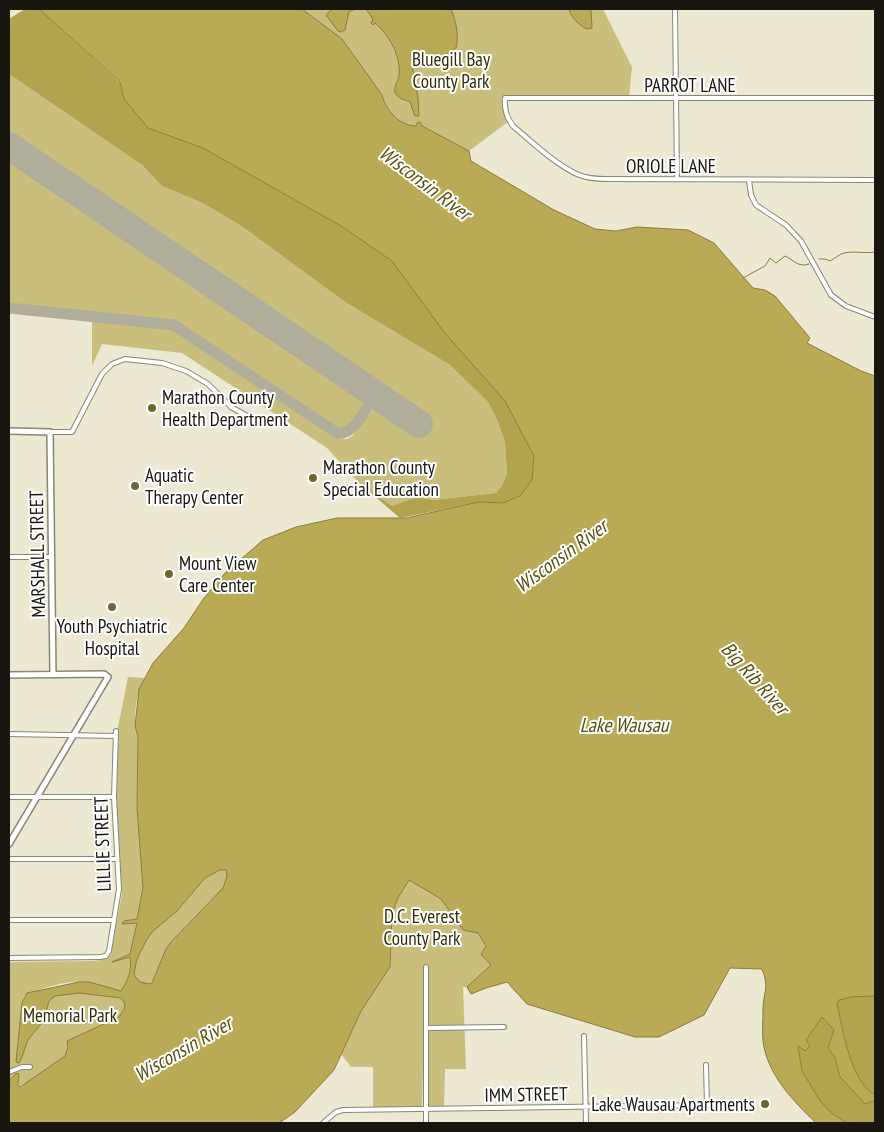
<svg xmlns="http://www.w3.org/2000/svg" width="884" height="1132" viewBox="0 0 884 1132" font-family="'PT Sans Narrow',sans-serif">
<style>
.green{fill:#c9be7c}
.forest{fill:#b2a34f}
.water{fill:#b9aa55;stroke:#897e40;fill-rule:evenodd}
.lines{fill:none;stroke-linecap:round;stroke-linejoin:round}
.stream{stroke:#897e40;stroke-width:1}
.taxiway{stroke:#b0ad9b;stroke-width:11}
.runway{stroke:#b0ad9b;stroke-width:28}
.minor-casing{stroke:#898672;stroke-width:6}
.tertiary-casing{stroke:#898672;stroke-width:8}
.minor{stroke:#fff;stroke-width:4}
.tertiary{stroke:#fff;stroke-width:5}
.poi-dot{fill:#6f6633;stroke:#fff;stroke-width:2}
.labels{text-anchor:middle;stroke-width:4;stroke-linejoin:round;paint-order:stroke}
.park-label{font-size:19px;fill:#332d06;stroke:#fff}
.street-label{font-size:19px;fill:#18160e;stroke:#fff}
.poi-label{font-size:19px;fill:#18160e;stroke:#fff;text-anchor:start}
.water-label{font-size:20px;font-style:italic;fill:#5b500f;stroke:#fff}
</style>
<rect width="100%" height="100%" fill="#ece8d2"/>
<path class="green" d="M302,9H603L632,67L629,98H505L509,121L469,151L422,126L420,122L417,123L416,126C398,126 386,110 382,95L342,39Z
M9,74L142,165L162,186L204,203L240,225L345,302L450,365L488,402L498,422L505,442L507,473L502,486L496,493L433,500L416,497L392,506L358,482L327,448L182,353L102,344L92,366V321L171,329L179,332L337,438L347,439L352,436L374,408L383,409L413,429L423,415L9,134Z
M9,156L359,393L363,399C363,410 350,431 337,428L175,321L9,303Z
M128,677L145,678C136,693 132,718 138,736L137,808L143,888L137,919L124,921L123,924L137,922L130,954L115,961L130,957C132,971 128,980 121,991C110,991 100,986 90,983C73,978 38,988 24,997L17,1047L21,1060L28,1040L44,1020L49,1001L55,995L79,993L121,998L126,1004L119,1017L67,1041C68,1046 68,1053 65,1057C62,1061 24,1085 19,1086V1075L15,1074L9,1082V962L95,961L107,958L111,953L122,894L116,802L118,727Z
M220,870H226L227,876L223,888L171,942L166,949L152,983L150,984L140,982L134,975L136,963L139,955L146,941L152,932L177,911L205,878Z
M409,880L441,899L463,930L478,933L486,947L491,965L467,987H463L466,1069H445L444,1109H426L425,988L422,1106L373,1108V1067H351L341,1054L361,1011L390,967L392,913L398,898Z"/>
<path class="forest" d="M25,9H39L120,83L124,99L148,128L203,148L341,226L392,261L444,332L505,401L534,456L532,480L520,496L503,503L479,502L400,518L358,482L392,506L416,497L433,500L496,493L502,486L507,473L505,442L498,422L488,402L450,365L345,302L240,225L203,203L162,186L142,165L9,74V19Z
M875,996V1095C851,1083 842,1027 837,1003L838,1000L851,997Z
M822,1017L834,1030L828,1048L835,1057L840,1077L865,1104L873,1101L875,1103V1123H847L833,1114L820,1101L802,1071L798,1046L806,1040Z"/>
<path class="water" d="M39,9H302L342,39L382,95C386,110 399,126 416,126L417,123L420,122L422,126L469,151L471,161L554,210L595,229L616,231L637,227L688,230L714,243L753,288L765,290L775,296L810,338L807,343L861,371L875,376V996L851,997L839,1000L837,1003C842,1027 851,1083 875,1095V1103L873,1101L865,1104L840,1077L835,1057L828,1048L834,1030L822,1017L806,1040L810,1046L805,1051L798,1046L802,1071L820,1101L833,1114L847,1123H816C793,1101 767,1074 763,1041C762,1031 763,1020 763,1010C763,991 770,989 762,969L730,968L704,1015L659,1037H635L527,1004L507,982L486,988L471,994L467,987L491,965L481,954L486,946L478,933L463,930L441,899L409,880L398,898L392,913L390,967L361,1011L334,1070L295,1112L279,1123H9V1082L15,1074L18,1073L19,1075L18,1085L20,1087L65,1056L68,1047L67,1041L119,1017L124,1009L125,1004L121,998L79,993L55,996L49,1001L44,1020L28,1040L21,1060L19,1063L16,1062L22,1003L27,993L79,982H89L121,991C128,980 132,971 130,957L112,962L130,954L137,923L122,924L124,921L137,919L143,888L137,808L138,736L135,726L139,689L153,663L184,628L204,598L226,572L263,540L296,527L337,518H406L479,502L503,503L520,496L532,480L534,456L505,401L444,332L392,261L341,226L203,148L148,128L124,99L120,82ZM220,870H226L227,876L223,888L171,942L166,949L152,983L150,984L140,982L134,975L136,963L139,955L146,941L152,932L177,911L205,878Z
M332,9H355L349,12L345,30L341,32L338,31L326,15Z
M366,9H451C456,21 459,35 456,48C444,58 429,61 414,63L412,66L418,97L419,116H415L410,102C406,100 399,99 396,94C392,89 398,82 399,76C401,56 390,36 375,23L373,25L371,23L373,19Z
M569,9H591L592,28L587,29C579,25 571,18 569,9Z"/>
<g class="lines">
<path class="stream" d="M819,259H825L830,261C834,259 837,256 841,254C852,250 864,254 875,252
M743,278L765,266L770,258L776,263L785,256C794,260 798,268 809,264"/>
<path class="taxiway" d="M9,308L174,325L337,433C355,436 367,406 375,393"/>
<path class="runway" d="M9,146L419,424"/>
<g class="minor-casing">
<path id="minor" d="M675,9L677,179
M875,98H505C504,109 506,117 513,126C532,142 556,165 579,175C587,178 597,179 606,179L875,180
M749,180L751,195L756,205L786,225L801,241L831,295L846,306L875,317
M50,432H72L102,374L112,364L125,359L162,363L186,371L208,384L231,407L251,418
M9,557H52
M9,734L116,736
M9,797H114
M9,859H117
M9,920H114
M9,958L100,957L106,956L109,951L119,889L114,797L116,731
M426,967V1123
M426,1028L504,1027
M584,1036L586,1123
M9,1072L22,1067H30
M323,1123L336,1112L343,1110L707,1105L706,1065"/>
</g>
<g class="tertiary-casing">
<path id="tertiary" d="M9,431L50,432L53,675
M9,675L104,674L108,677L9,844"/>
</g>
<use href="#minor" class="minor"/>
<use href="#tertiary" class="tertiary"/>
</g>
<g class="poi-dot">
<circle cx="152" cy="408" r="5"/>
<circle cx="313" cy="478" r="5"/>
<circle cx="135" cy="486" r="5"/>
<circle cx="169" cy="574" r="5"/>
<circle cx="112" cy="607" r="5"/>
<circle cx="765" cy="1104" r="5"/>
</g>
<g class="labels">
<g class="park-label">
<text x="451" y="66">Bluegill Bay<tspan x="451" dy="22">County Park</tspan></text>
<text x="422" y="923">D.C. Everest<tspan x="422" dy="22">County Park</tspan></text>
<text x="70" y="1022">Memorial Park</text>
</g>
<g class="street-label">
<text x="690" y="92">PARROT LANE</text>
<text x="671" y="173">ORIOLE LANE</text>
<text transform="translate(37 554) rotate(-91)" y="7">MARSHALL STREET</text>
<text transform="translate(102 844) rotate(-92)" y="7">LILLIE STREET</text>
<text transform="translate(526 1094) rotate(-1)" y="7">IMM STREET</text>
</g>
<g class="poi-label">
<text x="162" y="404">Marathon County<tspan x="162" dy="22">Health Department</tspan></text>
<text x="323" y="474">Marathon County<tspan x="323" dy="22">Special Education</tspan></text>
<text x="145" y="482">Aquatic<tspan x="145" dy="22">Therapy Center</tspan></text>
<text x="179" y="570">Mount View<tspan x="179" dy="22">Care Center</tspan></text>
<text x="112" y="633" text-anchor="middle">Youth Psychiatric<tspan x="112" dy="22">Hospital</tspan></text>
<text x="755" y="1111" text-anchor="end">Lake Wausau Apartments</text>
</g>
<g class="water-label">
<text transform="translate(425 183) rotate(37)" y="7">Wisconsin River</text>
<text transform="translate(561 556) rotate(-36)" y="7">Wisconsin River</text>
<text transform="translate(755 678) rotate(48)" y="7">Big Rib River</text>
<text x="624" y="732">Lake Wausau</text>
<text transform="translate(183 1049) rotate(-30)" y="7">Wisconsin River</text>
</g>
</g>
<rect width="884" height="1132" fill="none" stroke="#18160e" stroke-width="20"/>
</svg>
